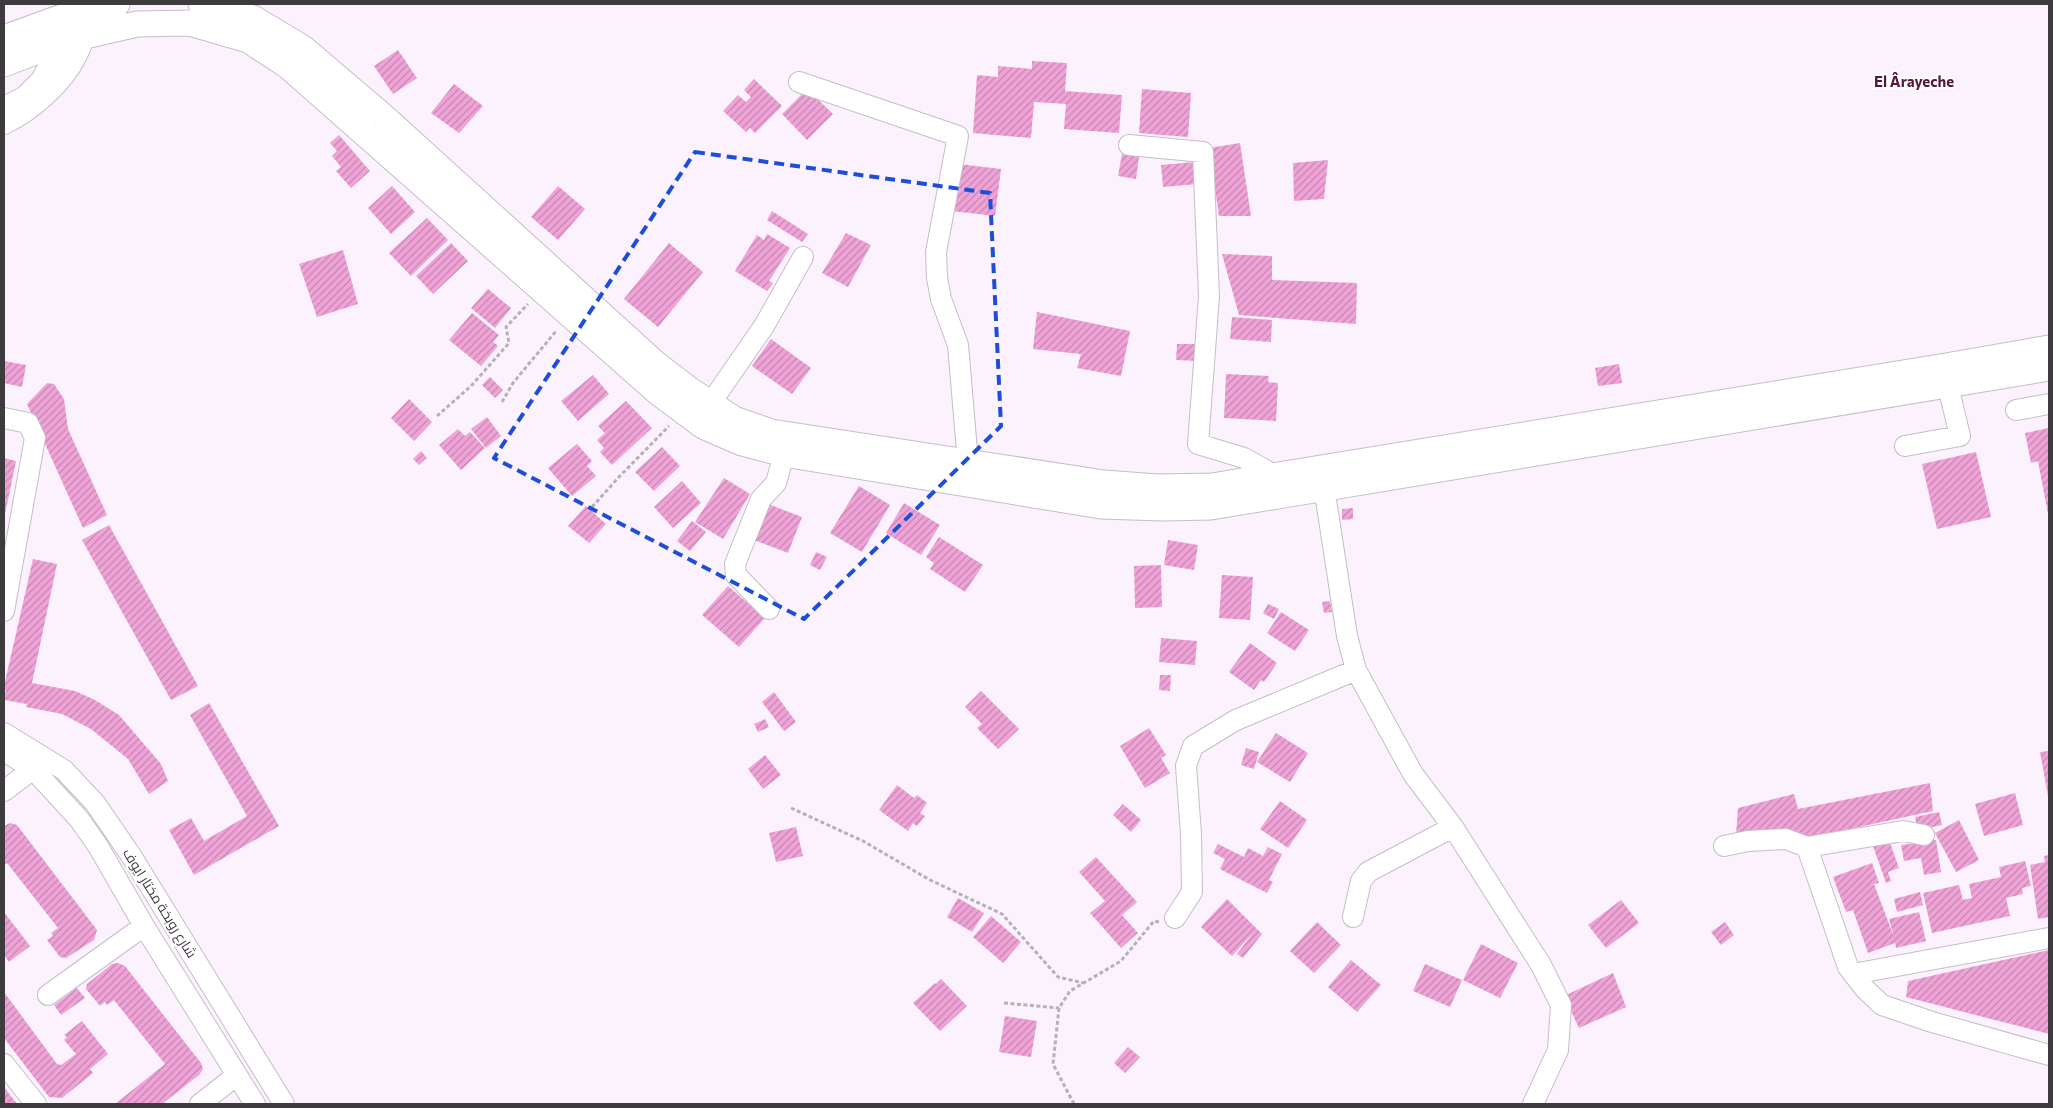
<svg xmlns="http://www.w3.org/2000/svg" width="2053" height="1108" viewBox="0 0 2053 1108" font-family="Commissioner,Cairo,sans-serif">
<style>
.building{fill:url(#building-hatch)}
.lines{fill:none;stroke-linecap:round;stroke-linejoin:round}
.minor-casing{stroke:#c7bdc9;stroke-width:22}
.major-casing{stroke:#c7bdc9;stroke-width:27}
.path{stroke:#b7b0b9;stroke-width:3;stroke-dasharray:4 2.5;stroke-linecap:butt}
.minor{stroke:#fff;stroke-width:20}
.major{stroke:#fff;stroke-width:25}
.marked{fill:none;stroke:#1d4ed8;stroke-width:4;stroke-dasharray:10 6;stroke-linejoin:round}
.labels{text-anchor:middle;stroke-width:4.5;stroke-linejoin:round;paint-order:stroke}
.street-label{font-size:14px;fill:#3e3b3f;stroke:#fff}
.neighbourhood-label{font-size:15px;font-weight:bold;fill:#571837;stroke:#fff}
</style>
<defs>
<pattern id="building-hatch" width="6" height="6" patternUnits="userSpaceOnUse" patternTransform="scale(1.25)"><rect width="6" height="6" fill="#f0a3d7"/><path d="M-1 1l2-2M0 6l6-6M5 7l2-2" fill="none" stroke="#c486b0"/></pattern>
</defs>
<rect width="100%" height="100%" fill="#fbf2fe"/>
<path class="building" d="M398,50L417,78L393,94L374,66Z
M1032,61L1067,63L1065,91L1122,95L1119,133L1064,129L1066,104L1034,102L1031,138L973,133L977,75L998,77V66L1032,69Z
M754,79L782,106L755,133L750,128L746,132L723,111L738,95L746,102L751,97L744,90Z
M454,84L483,106L459,133L431,113Z
M807,89L833,114L807,140L782,114Z
M1142,89L1191,93L1188,137L1139,133Z
M339,135L370,171L351,188L336,171L341,167L332,156L337,151L330,143Z
M1240,143L1251,216H1219L1209,148Z
M1122,154L1139,157L1136,179L1118,176Z
M1328,160L1324,199L1294,201L1293,163Z
M1195,162L1197,184L1163,187L1161,165Z
M959,164L1001,169L995,216L952,211Z
M392,186L415,212L391,234L368,208Z
M558,186L585,209L558,240L531,217Z
M772,211L808,234L802,242L767,220Z
M427,218L448,240L411,276L389,253Z
M846,233L871,245L848,287L822,273Z
M767,234L790,248L769,281L773,283L767,291L735,271L757,235L764,240Z
M451,243L468,261L433,294L416,276Z
M669,243L703,272L658,327L624,299Z
M343,250L358,304L317,317L299,264Z
M1222,254L1272,256V280L1357,283L1356,324L1239,315Z
M488,289L511,308L495,328L471,308Z
M1037,312L1130,331L1121,376L1077,368L1081,354L1033,349Z
M472,313L499,335L493,342L498,346L481,366L449,340Z
M1232,317L1272,320L1271,342L1230,339Z
M771,339L811,368L792,394L752,366Z
M1177,344H1200L1199,361L1176,360Z
M4,361L26,365L22,387L4,383Z
M1619,364L1622,383L1598,386L1595,368Z
M1226,374L1269,376L1268,382L1278,383L1276,421L1224,418Z
M593,375L609,394L578,421L561,401Z
M490,377L503,390L495,398L482,385Z
M47,383L54,384L64,399L68,429L107,515L83,528L27,404Z
M409,399L432,422L414,441L391,418Z
M626,401L652,428L612,465L600,452L604,448L597,440L605,433L598,426Z
M487,417L501,436L486,448L471,429Z
M2049,428V514H2048L2038,461L2031,463L2025,433Z
M458,429L465,436L470,432L485,448L461,470L439,445Z
M577,444L592,461L587,466L596,476L572,496L548,468Z
M662,447L680,466L654,491L635,472Z
M421,451L427,458L419,465L413,459Z
M1976,452L1991,517L1937,529L1922,464Z
M4,458L16,461L5,514H4Z
M724,478L750,494L723,539L695,522Z
M682,481L701,503L673,528L654,507Z
M859,486L890,505L862,552L830,533Z
M904,503L940,525L921,555L886,533Z
M768,504L802,517L788,553L754,540Z
M586,506L606,524L589,543L568,526Z
M1353,508V519L1342,520V509Z
M692,521L706,532L690,551L677,541Z
M109,525L198,686L171,700L82,540Z
M939,537L983,565L965,592L930,569L934,563L926,557Z
M1168,540L1198,545L1194,570L1164,565Z
M816,552L827,557L820,570L810,565Z
M33,559L57,564L32,683L75,691L95,700L119,715L161,764L168,781L149,794L128,759L91,729L62,714L26,707L27,704L4,700L6,690H4V686Z
M1161,565L1162,607L1135,608L1134,566Z
M1222,575L1253,577L1250,620L1219,618Z
M728,586L765,618L739,647L702,615Z
M1330,601L1332,612L1324,613L1322,602Z
M1268,604L1279,609L1274,619L1263,613Z
M1281,612L1309,630L1295,651L1267,633Z
M1161,638L1197,641L1195,665L1159,662Z
M1250,643L1277,663L1264,682L1261,680L1254,690L1229,672Z
M1160,675H1171L1170,691L1159,690Z
M981,691L1019,729L998,749L977,728L982,724L965,707Z
M774,692L796,722L784,731L762,702Z
M209,703L279,826L194,875L169,830L191,818L204,841L247,816L190,715Z
M765,719L769,727L758,732L754,724Z
M1149,728L1166,755L1161,758L1170,773L1145,788L1120,746Z
M1276,733L1308,753L1290,782L1257,762Z
M1246,748L1259,752L1254,769L1241,765Z
M2049,751V796H2048L2040,752Z
M765,755L781,775L763,789L748,769Z
M1930,783L1933,811L1808,838L1789,829L1736,835L1738,808L1794,794L1798,809Z
M897,785L914,798L917,795L927,803L920,813L925,816L917,826L913,823L908,831L879,810Z
M2015,793L2023,825L1984,836L1975,804Z
M1280,801L1307,820L1288,848L1260,829Z
M1123,804L1141,820L1131,832L1113,815Z
M1939,812L1942,825L1918,830L1915,817Z
M1959,820L1979,860L1956,872L1935,833Z
M10,823L17,825L97,930L94,940L66,958L60,957L47,940L53,936L51,933L58,928L7,863L4,865V826Z
M796,827L803,856L776,862L769,833Z
M1889,840L1899,868L1888,872L1891,881L1886,883L1873,846Z
M1936,840L1941,872L1924,875L1921,858L1904,861L1901,845Z
M1218,844L1244,857L1248,848L1263,856L1268,847L1282,854L1269,880L1273,882L1267,893L1220,869L1225,859L1213,853Z
M2049,855V917L2038,919L2030,865L2045,862L2044,856Z
M1096,857L1137,902L1122,915L1138,933L1121,948L1090,913L1105,901L1079,872Z
M2025,861L2031,886L2022,888L2023,894L2006,898L2010,916L1932,933L1923,893L1959,885L1963,900L1972,898L1969,884L2001,877L1999,867Z
M1872,863L1879,883L1874,884L1894,937L1889,919L1919,912L1926,941L1896,948L1895,943L1868,953L1853,910L1846,912L1833,877Z
M1920,892L1923,905L1897,912L1894,899Z
M958,898L984,913L972,932L947,917Z
M1227,899L1262,934L1243,958L1237,954L1253,933L1232,956L1201,927Z
M1621,900L1639,923L1606,948L1588,925Z
M4,912L30,946L9,962L4,955Z
M991,916L1021,942L1003,963L973,937Z
M1317,922L1341,945L1314,973L1290,951Z
M1725,922L1734,935L1721,945L1711,932Z
M1481,944L1518,963L1500,998L1463,980Z
M2049,950V1034L1906,997L1908,981Z
M1351,960L1381,985L1357,1012L1328,987Z
M118,963L125,966L201,1063L203,1069L199,1075L162,1104H115L165,1064L114,1000L107,1005L105,1002L100,1006L86,989L87,984L112,964Z
M1425,964L1462,980L1450,1007L1413,991Z
M1613,973L1626,1007L1579,1028L1564,996Z
M941,979L967,1006L940,1031L913,1003L935,983L936,984Z
M77,988L85,998L61,1015L54,1005Z
M4,992L57,1064L61,1065L76,1054L64,1040L67,1037L64,1035L82,1021L108,1054L90,1069L93,1073L62,1098L49,1097L4,1038Z
M1005,1016L1037,1021L1031,1057L999,1052Z
M1128,1047L1140,1057L1125,1073L1114,1063Z
M4,1087L17,1104H4Z"/>
<g class="lines">
<g class="minor-casing">
<path id="minor" d="M799,82L958,136L936,252L937,278L941,299L958,345L968,463
M4,107L24,97L41,80L66,34
M4,124C31,112 63,83 76,57C82,46 85,35 89,24
M1129,145L1203,152L1209,296L1198,444L1244,458L1274,475
M710,404L764,326L803,257
M2016,410L2049,404
M4,418L28,423L35,438L4,611
M1905,446L1960,436L1948,386
M1324,487L1347,636L1356,670L1413,774L1453,827L1541,965L1561,1005L1558,1050L1533,1104
M769,609L736,575L735,564L761,499L776,483L784,454
M4,733L64,770L95,803L132,857L284,1104
M4,751L33,769L79,819L98,846L144,926L255,1104
M4,791L33,769
M1724,846L1748,841L1786,839L1807,847L1903,831L1924,835
M1807,847L1848,967L1865,989L1882,1005L1932,1022L2049,1055
M1353,917L1361,881L1368,872L1453,827
M1175,918L1192,892L1191,834L1186,766L1193,746L1236,720L1356,670
M1853,974L2049,938
M48,995L144,926
M4,1064L36,1104
M200,1104L237,1075"/>
</g>
<g class="major-casing">
<path id="major" d="M201,4L253,18L303,48L384,117L656,364L690,390L734,419L771,432L1104,483L1157,487L1212,486L1946,366L2049,348
M4,38L73,13L117,4
M4,64L63,41L137,24L190,23L248,40L288,66L660,394L703,426L742,443L784,454L1101,506L1163,508L1211,507L2049,368"/>
</g>
<path class="path" d="M502,402L513,383L557,330
M437,416L471,386L509,343L506,327L528,304
M592,507L618,478L669,426
M791,808L863,841L930,880L1002,914L1058,977L1084,983
M1004,1003L1059,1008
M1074,1104L1053,1064L1059,1008L1070,991L1121,961L1154,921L1159,922"/>
<use href="#minor" class="minor"/>
<use href="#major" class="major"/>
</g>
<path class="marked" d="M695,152L990,193L1001,426L804,619L494,458Z"/>
<g class="labels">
<g class="street-label">
<text transform="translate(160 903) rotate(58)" y="5">شارع روبخة مختار ايوف</text>
</g>
<g class="neighbourhood-label">
<text x="1914" y="87">El Ârayeche</text>
</g>
</g>
<rect width="2053" height="1108" fill="none" stroke="#3e3b3f" stroke-width="10"/>
</svg>
